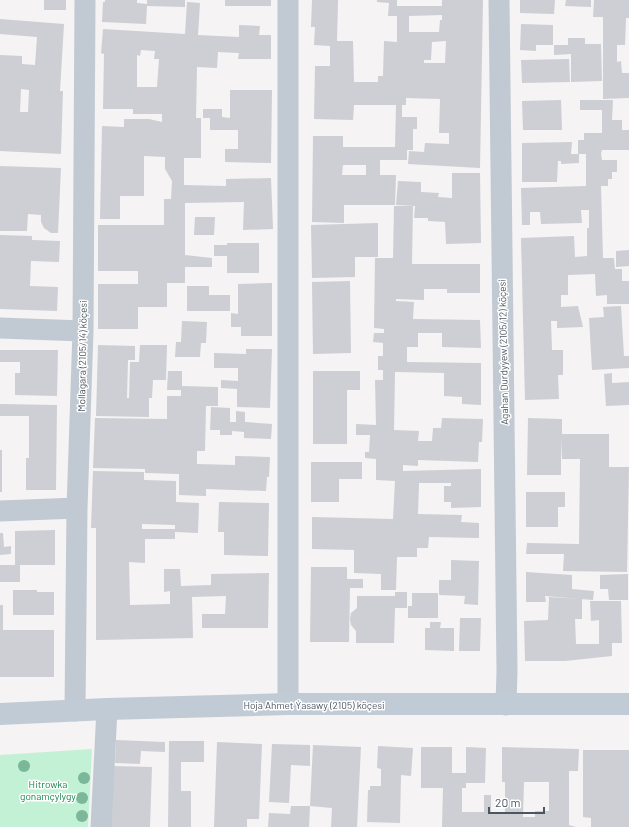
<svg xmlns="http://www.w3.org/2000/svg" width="629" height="827" viewBox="0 0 629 827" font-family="Barlow,sans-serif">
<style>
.green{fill:#c3f1d5}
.building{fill:#cdcfd5;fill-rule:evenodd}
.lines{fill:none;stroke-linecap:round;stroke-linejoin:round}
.street{stroke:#c1cad2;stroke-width:21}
.secondary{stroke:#c1cbd6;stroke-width:22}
.tree{fill:#7bb799}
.labels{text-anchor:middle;stroke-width:3;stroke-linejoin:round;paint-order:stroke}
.street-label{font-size:10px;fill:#4a5661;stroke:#fff}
.park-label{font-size:10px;fill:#17864f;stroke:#fff}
</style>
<rect width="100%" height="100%" fill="#f5f3f3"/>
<path class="green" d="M92,749L88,827H0V755Z"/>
<path class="building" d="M44,0H66V10H44Z
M105,0H137V3L147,4V0H185V7L147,6L146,24L102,22L103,2H105Z
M225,0H271V6H225Z
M312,0H338L337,41H353L354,82H378V76H383L384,41L397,42V16H388L389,3L377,2V0H397V6H442V0H483L480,168L408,164L409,151L424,152L425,143L449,144V133H439L440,99L406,98V105H402V117H417V129H413V150H407V160H380V175H396L395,205H344V223L312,222L313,136H343V147H395L396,105H354L353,120L314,119L315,66H330V46L314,45L315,27H311ZM442,15V20H440L439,32H409V16ZM446,41L445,63H424V60H431L432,42ZM343,165H366V175H342Z
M520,0H555L554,14L520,13Z
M566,0H591V7L565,6Z
M594,0H629V18H626L625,45H617V62L621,61L622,73H629V98L603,99V17H593Z
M187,2L200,3L198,35L239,37V25L260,26L259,35H271V59H238L239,53L218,52L217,68L197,67L196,118H201V158H184V185L226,186V179L271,178L273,229L243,230L244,202L185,203V255L212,258V267H185V283H167V307H138V329H98V284H138V271H98V225H164V199H171L172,181L165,169V157L144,156V196H120V219H100L102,126L124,127V119H149L162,122V114H133V109H103L104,54L101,53L103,29L185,34ZM141,50L155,51L154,59H159L157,87H137V55L140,56Z
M0,19L64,24L60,91H63L61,154L0,151V55L22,56V64L35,65L37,37L0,34ZM21,89L29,90L28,112H20Z
M521,24L553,25V45H536V51L520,50Z
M568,38H585V44H601L602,81L571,82V54L554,55V45H568Z
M569,59L570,82L522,83L521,60Z
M230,90H272L271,163L225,162V149H238V130H210V118H203V109H222V117L230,118Z
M561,100L562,130H523L522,101Z
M580,100H613L612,120H622V130H629V150H602L601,154L602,160H617V172H612V179H608V186H601L603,258H614L615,269H622V281H629V304H607V295L596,296L595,274L568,275V295H561V307L578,306L583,327L557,328V321H551L552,350H563V375H558L559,399L525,400L521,238L574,236L575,257L587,256V228H589V210H581L582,223L541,224L540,212H530V225H522L521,188L586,186V154H579V163L561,164V161H558L557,182H522V143L572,142L571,154H578V140H584V133H602V110H580Z
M0,166L61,168L58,233H51L44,228L41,222V215L28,214L27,231H0Z
M452,173H480L481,243L446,244L445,222L428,221V218H414L415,206H416L396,205L398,181L421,182V192L439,193L438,197L452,198Z
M394,206H413L412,264H480V293H447V289H424V300L396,299V301L414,302L413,319L480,320L481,348L442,347V333H418V347H407V362L481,363V405L462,404V397L444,396V373L395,372L394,430L419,431L418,441H432L433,428H441L442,418L483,419L482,442H479L478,462L418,460V466L403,465V471L481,469V507L451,508V502H444V486H451V483H419L418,514L462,515L461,522L479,523V538L429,537L428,548H417V557H397L396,590H381V574L354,573V550L312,549V517L393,519L395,481L376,480V459L365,458V452H369L370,435H356V424L376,425L375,380H383V370H378V356H383V343L373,342L374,333H384V329L374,328L375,258H393Z
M195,217H215L214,235H194Z
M378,223V257H355V277L312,278L311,225Z
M0,235L32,236V240L60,241L59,262L31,261L30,286L58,287L57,311L0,309Z
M227,243H259V273H227V256H214V245H227Z
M629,250V266L616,267V251Z
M350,281L351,353L313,354L312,282Z
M272,283V336H241V327H231V313L238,314V284Z
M187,286H209V295H230V311H187Z
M621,306L624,356H629V368L592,370L589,318L604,317L603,307Z
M182,321L207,322L206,343H201L200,357H175L176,342H181Z
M98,345L135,346V360H128L127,398H129L130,362H139L140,345H167L166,380H153L152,398H149V417L96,416Z
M246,349H272L270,408L237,407V389L221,388V380L238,381V368H214V353L246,354Z
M0,350H58L57,396L15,395V373H20V362H0Z
M168,371H182V386L218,387V406H206L205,451H197V464L235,465V456L270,457L269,477H267L266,491L206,489V496L179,495V474L145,473V469L93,468L95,418L167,419V396H181V390H167Z
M313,371H360V390H347V444H313Z
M612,373V383L629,382V405L606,406L604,374Z
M0,404L57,405L56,490H26V458H29V416H0Z
M211,407L230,408V422H236V411L245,412V422L272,424L271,439L244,438V432L232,431V435H220V430H210Z
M528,418L562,419V434H609V467H629L627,572L563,571L564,554H526L527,543L579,544L580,459H562L561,439V475H527Z
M0,450H2V492H0Z
M311,462H362V479H339V502H311Z
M93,471L144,472V480L176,481V502L199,503L198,533L175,532V539H145V563L129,562L130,605L170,604V591L164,592V569H180L181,586L211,585V574L269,573L268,628H202V614H225L226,596L192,597L193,638L96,640V528H91ZM142,524L175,525V529H142Z
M526,492H565V507H558V527H526Z
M219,502L269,503L268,556L224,555V532H218Z
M55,530V565H20V582H0V565H15V531Z
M0,533H3L4,547L11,546V554L0,555Z
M451,560L479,561L478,605L464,604L465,596L439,595V580H451Z
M311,567H347V579H363V588H350L349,642H310Z
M526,572L572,575V589L594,591L593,600L545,596L546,602H526Z
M628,574V600H609L608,589H600V575Z
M13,590H37V592H54V615H13Z
M395,592H407V608H395L394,643H356V631L351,625L350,619L351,613L357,608V596H395Z
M412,593H438V618H408V606H412Z
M549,597L582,599V619H575L576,644H599V620L591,621L590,601H621L622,643H612V656L565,661H525L524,621L548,620Z
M0,605H3V630H54V677H0Z
M460,618H481L480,651H459Z
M430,622H441L440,628H454V651L425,650V628H430Z
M116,740L165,742V752L141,751L140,764L115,763Z
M169,741H204V762H181V791H191V827H168Z
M217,742L262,744L259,819H247V827H214Z
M272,744L310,745V766L291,765L289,803L269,802Z
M313,745L361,747L357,827H331L332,808L310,806Z
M378,746L413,748L411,776L401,775L400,823L367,822L368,790H370V786H381V769L377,768Z
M421,747H452V773H466V747L486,748L485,783H466V788H462V812H484V795H491V814H505V782H502V747L579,749L578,771H569V825L576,827H442L443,788H421ZM524,782H549V811H535V817H523Z
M583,750H629V827H591V818L583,817Z
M112,766L152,767L150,827H110Z
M291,806H310L309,827H268L269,813L290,814Z"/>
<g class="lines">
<path class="street" d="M288,0V704
M499,0L507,671L506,705
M0,328L83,331
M0,511L77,508
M75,711L77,508L83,331L85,0
M101,827L107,709"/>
<path class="secondary" d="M0,714L107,709L288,704H629"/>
</g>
<g class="tree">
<circle cx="24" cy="766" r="6"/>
<circle cx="84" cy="778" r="6"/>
<circle cx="82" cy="798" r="6"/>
<circle cx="82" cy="816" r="6"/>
</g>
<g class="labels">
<g class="street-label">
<text transform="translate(503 352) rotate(-91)" y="4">Agahan Durdyýew (2105/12) köçesi</text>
<text transform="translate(82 356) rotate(-89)" y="4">Mollagara (2105/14) köçesi</text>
<text x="314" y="709">Hoja Ahmet Ýasawy (2105) köçesi</text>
</g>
<g class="park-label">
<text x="48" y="788">Hitrowka<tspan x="48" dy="12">gonamçylygy</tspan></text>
</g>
</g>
<path d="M489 807v6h55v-6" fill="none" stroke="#4a5661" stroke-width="2"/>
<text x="495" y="807" font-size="12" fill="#4a5661" stroke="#ffffff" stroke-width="3" paint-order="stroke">20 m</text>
</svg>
